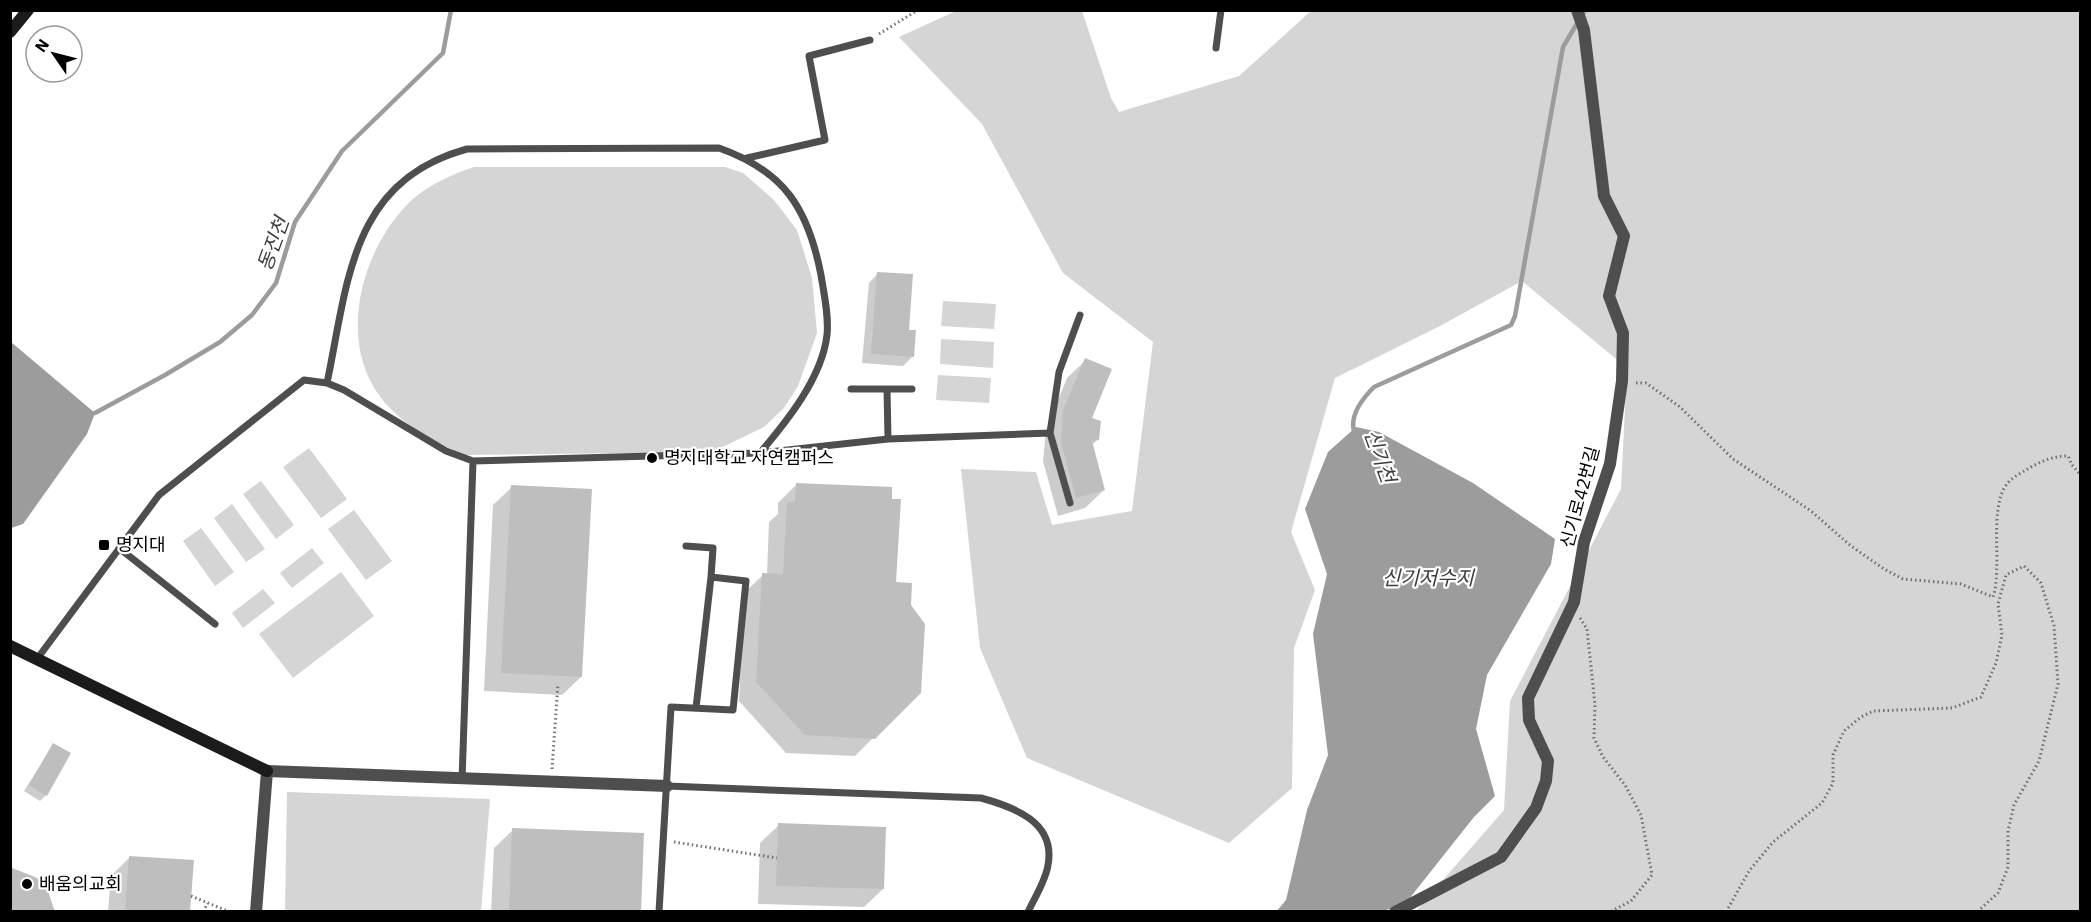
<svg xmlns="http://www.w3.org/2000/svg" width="2091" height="922" viewBox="0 0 2091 922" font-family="'IBM Plex Sans','Noto Sans KR',sans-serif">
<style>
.green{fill:#d5d5d5}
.water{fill:#9c9c9c}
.shadow{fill:#0003}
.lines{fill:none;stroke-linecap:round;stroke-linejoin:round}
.stream{stroke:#9c9c9c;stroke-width:4.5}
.building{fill:#bebebe}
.path{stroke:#707070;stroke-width:3;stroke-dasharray:1.5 3;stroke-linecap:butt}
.service{stroke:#4e4e4e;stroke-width:7}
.minor{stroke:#4e4e4e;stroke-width:12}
.secondary{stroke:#1b1b1b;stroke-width:12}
.poi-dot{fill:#000;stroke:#fff;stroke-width:2}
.labels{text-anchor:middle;stroke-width:4.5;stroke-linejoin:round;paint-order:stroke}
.poi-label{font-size:18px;fill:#000;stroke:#fff;text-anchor:start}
.street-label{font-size:18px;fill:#000;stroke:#fff}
.water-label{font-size:20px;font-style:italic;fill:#3d3d3d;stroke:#fff}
</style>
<rect width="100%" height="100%" fill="#fff"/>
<path class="green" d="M956,11H1082L1111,98L1119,112L1239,76L1311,11H2080V911H1416L1504,810L1510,701L1621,489L1627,368L1522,281L1440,326L1335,378L1291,532L1315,590L1294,648L1292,788L1229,843L1027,758L980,648L961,469L1036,472L1052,525L1132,511L1153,342L1063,273L982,124L899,37Z
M474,167H725L743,173L774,200L797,230L812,278L817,333L798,386L784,408L764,427L712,452L463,455C433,440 402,425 381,398C338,342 360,256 404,208C423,187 448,176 474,167Z
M943,301L996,304L994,329L941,326Z
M941,339L994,342L993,368L940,364Z
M938,375L991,378L989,403L936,400Z
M309,448L347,499L321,518L283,467Z
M261,481L294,525L276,539L243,494Z
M232,504L265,549L246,562L214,518Z
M354,510L392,561L366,580L328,529Z
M201,528L234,572L215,586L183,541Z
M312,548L324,563L292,588L280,573Z
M341,572L374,616L293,678L259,634Z
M263,589L275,603L243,628L232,613Z
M287,792L490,799L481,911H285Z"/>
<path class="water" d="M11,342L95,413L87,434L23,524L11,528Z
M1356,427L1379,432L1473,483L1555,539L1551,564L1487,675L1476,729L1495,796L1474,817L1405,904L1383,911L1276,912L1286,900L1307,810L1328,755L1313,634L1327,574L1305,509L1328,452Z"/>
<path class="shadow" d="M878,273L907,331L912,357L903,366L862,363L869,283Z
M1086,360L1090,418L1098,439L1092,445L1104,490L1085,508L1058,516L1043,461L1046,430L1067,378Z
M797,484L895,583L909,605L919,692L855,756L786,753L739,701L744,593L763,575H767L769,522L778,514V503Z
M512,487L581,677L562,695L484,691L493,505Z
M53,745L46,795L40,801L24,791Z
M779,825L883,889L864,907L758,904L760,843Z
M513,830L640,912H491L494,848Z
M129,858L189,912H108L111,876Z"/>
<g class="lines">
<path class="stream" d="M95,413L165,375L220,342L252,315L276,283L295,222L342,151L443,53L451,10
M1355,434C1348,417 1362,399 1374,387L1511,325L1515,316L1563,47L1585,10"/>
</g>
<path class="building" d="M877,272L913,274L909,330H916L914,357L871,354Z
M1085,358L1112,369L1092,418L1101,421L1099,440L1092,441L1105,490L1076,498L1061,442L1063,410Z
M796,483L892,487V499H901L896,582L912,583L911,605L925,624L921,693L875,739L805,735L756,682L762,573L783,574L787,502H795Z
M511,485L592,489L582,677L501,673Z
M53,743L71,753L47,796L29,785Z
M778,823L886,827L884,889L776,886Z
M512,828L644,833L641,912H509Z
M129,856L194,860L190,912H125Z
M10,867L37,878L48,891L55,912H10Z"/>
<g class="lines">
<path class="path" d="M879,34L918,10
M1636,383H1646L1680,407L1733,459L1811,511L1851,546L1884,569L1903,579L1961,584L1993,597C2003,568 1988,508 2007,484C2012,477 2022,473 2029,468C2042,461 2053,456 2068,456L2072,465L2080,474
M1580,618L1587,629L1595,705L1594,738L1603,757L1625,785L1641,815L1652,875L1631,901L1610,912
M552,769L558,684
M674,842L777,858
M191,896L230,912
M204,912L207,903
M1726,912L1749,871L1773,842L1822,803L1833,783V755L1844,731L1861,717L1873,711L1952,708L1981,697L1996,663L2002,635L1998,604L2006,575L2024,566L2041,583L2054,626L2058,684L2039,761L2014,805L2008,831V867L1998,893L1977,912"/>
<path class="service" d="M1216,48L1221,10
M747,158L825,140L809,56L870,40
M851,389H887L888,439
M887,389H912
M1050,433L1070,503
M760,453L888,439L1050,433L1059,372L1080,315
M686,546L713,548L711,577
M119,548L215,624
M37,659L159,495L304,380L327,383L344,390L446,451L473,461L760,453C787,421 822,378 827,335C829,316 824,294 821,275C808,208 784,171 719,148L467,149C350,181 348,283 327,383
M462,780L473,461
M667,786L981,798C1014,807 1056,822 1048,865C1046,880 1035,897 1028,912
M659,912L671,707L733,710L746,581L711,577L696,708"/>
<path class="minor" d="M256,912L267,771L667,786
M1395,912L1501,857L1536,808L1546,781L1548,761L1529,720L1528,698L1574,602L1584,542L1610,464L1622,381L1623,333L1609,296L1624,236L1604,196L1584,30L1577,10"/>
<path class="secondary" d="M10,32L28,10
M10,646L267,771"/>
</g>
<g class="poi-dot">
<circle cx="652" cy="458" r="6"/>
<rect x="98" y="539" width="12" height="12" rx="3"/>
<circle cx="27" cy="884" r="6"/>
</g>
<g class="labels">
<g class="poi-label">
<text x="664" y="464">명지대학교 자연캠퍼스</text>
<text x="116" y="551">명지대</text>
<text x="39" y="890">배움의교회</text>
</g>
<g class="street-label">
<text transform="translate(1580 497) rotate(-75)" y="6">신기로42번길</text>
</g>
<g class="water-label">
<text transform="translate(273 244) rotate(-70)" y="7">동진천</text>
<text transform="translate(1380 456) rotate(70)" y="7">신기천</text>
<text x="1428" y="585">신기저수지</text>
</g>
</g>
<rect width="2091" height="922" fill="none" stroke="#000000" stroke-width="24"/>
<g transform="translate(54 54) rotate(305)"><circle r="28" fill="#ffffff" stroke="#999999" stroke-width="1.5"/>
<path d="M0-4.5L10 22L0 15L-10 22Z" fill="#000000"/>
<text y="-9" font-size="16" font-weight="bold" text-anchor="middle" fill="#000000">N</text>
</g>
</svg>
